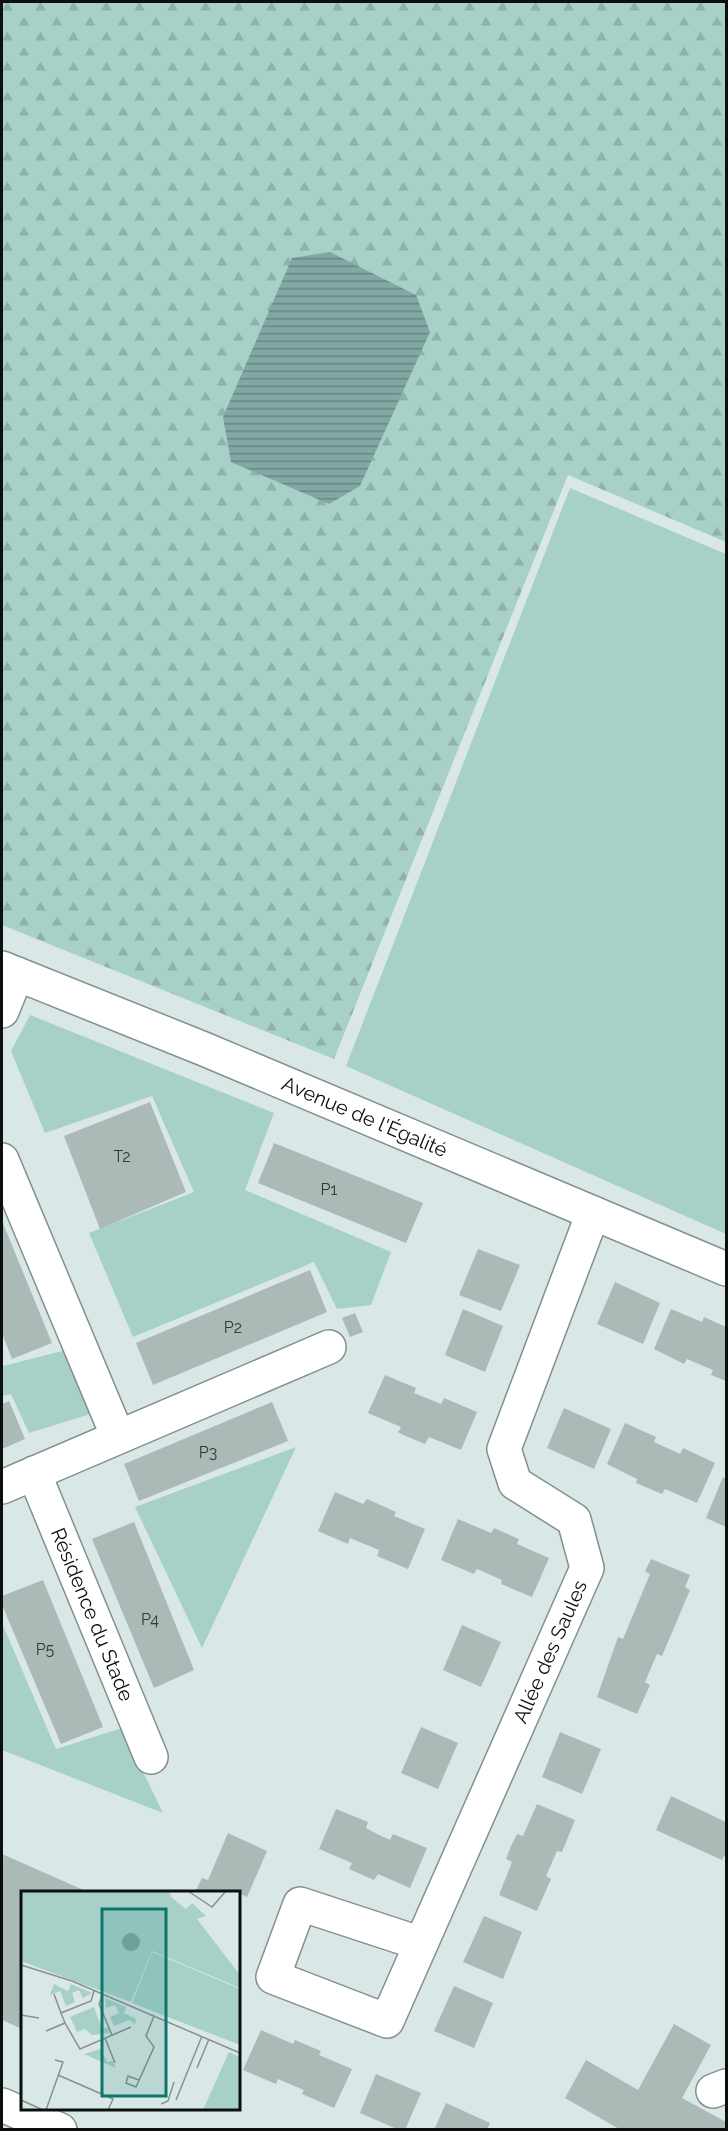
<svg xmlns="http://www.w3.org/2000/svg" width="728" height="2131" viewBox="0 0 728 2131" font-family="Raleway,sans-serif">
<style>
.grass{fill:#a7d0c9}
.forest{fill:url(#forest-firs)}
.water{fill:url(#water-rules)}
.building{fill:#abb9b7}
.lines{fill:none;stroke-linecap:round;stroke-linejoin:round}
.minor-casing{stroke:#83908e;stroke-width:36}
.minor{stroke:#fff;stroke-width:33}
.labels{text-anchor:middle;stroke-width:4.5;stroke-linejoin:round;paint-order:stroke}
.number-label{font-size:16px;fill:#333a39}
.street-label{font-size:20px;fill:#0b100f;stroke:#d9e8e6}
.inset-road{fill:none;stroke:#879290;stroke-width:1.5}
.view{fill:#0f766e;fill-opacity:0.15;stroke:#0f766e;stroke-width:3}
.inset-edge{fill:none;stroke:#0b100f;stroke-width:3}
</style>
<defs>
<pattern id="forest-firs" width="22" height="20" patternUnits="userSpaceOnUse" patternTransform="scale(1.5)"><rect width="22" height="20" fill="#a7d0c9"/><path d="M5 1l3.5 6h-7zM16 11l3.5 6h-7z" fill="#8eb2ab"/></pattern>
<pattern id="water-rules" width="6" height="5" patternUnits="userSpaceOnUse" patternTransform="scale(1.5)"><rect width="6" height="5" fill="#81a8a2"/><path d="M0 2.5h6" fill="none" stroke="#688782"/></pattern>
</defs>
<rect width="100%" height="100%" fill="#d9e8e6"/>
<path class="grass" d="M570,488L726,554V1234L346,1066Z
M30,1015L274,1113L245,1190L391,1252L371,1305L337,1309L314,1262L133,1337L89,1233L194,1192L152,1096L45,1133L11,1051Z
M74,1348L97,1412L29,1433L11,1394L2,1396V1363L3,1366Z
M296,1447L202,1648L135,1507Z
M2,1623L56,1749L122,1728L163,1813L2,1750Z"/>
<path class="forest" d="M2,2H726V542L568,475L334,1059L2,925Z"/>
<path class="water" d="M330,252L416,295L430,332L360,486L329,504L231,462L223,417L292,258Z"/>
<path class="building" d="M150,1102L186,1192L100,1229L64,1136Z
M274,1143L423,1203L406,1243L258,1183Z
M2,1221L52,1343L12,1359L2,1333Z
M478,1249L520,1265L501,1311L459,1295Z
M310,1270L327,1312L153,1385L136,1343Z
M615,1282L660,1303L643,1344L597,1324Z
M463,1309L503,1326L485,1372L445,1355Z
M671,1309L702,1322L704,1317L726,1327V1381L711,1375L713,1370L701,1365L687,1359L684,1364L654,1349Z
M355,1313L363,1332L350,1337L342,1318Z
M385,1375L416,1388L414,1393L441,1404L444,1398L477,1412L461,1450L429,1437L425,1444L401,1434L398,1432L401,1427L368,1413Z
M9,1401L25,1439L2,1449V1404Z
M272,1402L288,1441L139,1501L124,1464Z
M564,1408L611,1429L594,1469L547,1448Z
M625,1423L656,1437L654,1442L680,1454L683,1448L715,1463L697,1503L665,1489L662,1494L636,1483L637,1479L607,1464Z
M723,1477L726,1479V1527L706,1518Z
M335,1492L363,1504L367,1499L396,1512L394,1516L425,1529L408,1569L377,1556L379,1550L350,1538L348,1544L318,1531Z
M458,1519L491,1533L494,1528L519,1539L517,1544L549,1558L532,1597L501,1584L502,1580L477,1569L474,1574L441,1560Z
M134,1522L194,1670L154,1688L92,1539Z
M651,1559L690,1575L685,1587L690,1590L662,1656L657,1654L645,1682L650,1685L637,1714L597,1697L618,1637L623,1639L650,1574L645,1571Z
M43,1580L103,1727L61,1744L2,1605V1596Z
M462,1625L501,1642L481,1687L443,1670Z
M421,1727L458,1743L438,1789L401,1773Z
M560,1732L601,1749L582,1794L542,1777Z
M671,1796L726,1822V1857L724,1856L722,1860L656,1830Z
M537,1804L575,1820L562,1852L557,1851L546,1876L551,1879L537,1911L499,1895L512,1862L506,1859L511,1846L517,1834L523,1836Z
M336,1809L368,1822L366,1828L379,1835L390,1840L393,1834L427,1848L410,1888L378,1874L374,1880L349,1869L352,1863L319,1849Z
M228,1833L267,1851L247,1897L241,1894L238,1899V1892H195L202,1878L208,1880Z
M2,1854L88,1892H22V2029L2,2020Z
M484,1916L522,1932L503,1979L463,1962Z
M454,1986L493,2003L474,2048L434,2031Z
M674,2024L711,2045L682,2098L726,2122V2130H621L565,2098L586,2060L638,2090Z
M261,2030L293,2044L295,2040L321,2051L319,2055L352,2069L334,2108L302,2094L304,2090L278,2079L276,2084L243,2070Z
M376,2074L421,2093L405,2130H399L360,2113Z
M446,2103L490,2123L487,2130H434Z"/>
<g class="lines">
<g class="minor-casing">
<g id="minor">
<path id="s1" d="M2,968L204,1049L726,1269"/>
<path d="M2,1011L17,974"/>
<path d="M2,1160L118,1437"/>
<path id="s2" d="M34,1473L151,1757"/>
<path d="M2,1487L329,1347"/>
<path id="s3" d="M419,1943L300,1904L273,1977L387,2021L587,1568L574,1520L515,1483L504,1449L593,1213"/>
<path d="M713,2091L726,2086"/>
<path d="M2,2105L60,2130"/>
</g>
</g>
<use href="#minor" class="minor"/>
</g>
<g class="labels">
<g class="number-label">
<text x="122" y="1162">T2</text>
<text x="329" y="1195">P1</text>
<text x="233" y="1333">P2</text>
<text x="208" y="1458">P3</text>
<text x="150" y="1625">P4</text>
<text x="45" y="1655">P5</text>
</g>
<g class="street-label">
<text dy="7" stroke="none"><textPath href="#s1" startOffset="392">Avenue de l'Égalité</textPath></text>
<text dy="7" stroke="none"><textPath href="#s2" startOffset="153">Résidence du Stade</textPath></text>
<text dy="7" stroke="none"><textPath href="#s3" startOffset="729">Allée des Saules</textPath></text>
</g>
</g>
<g transform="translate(21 1891)">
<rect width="219" height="219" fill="#d9e8e6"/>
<path d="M131,61L219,98V154L111,112ZM33,93L47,100L50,93L71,102L62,107L58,99L51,102L54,111L45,115L39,100L29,104ZM84,107L105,116L103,122L115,128L114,133L108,129L93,135L89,126L98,122L94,114L85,117ZM73,116L81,138L87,136L89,142L71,144L64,138L56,141L49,126ZM80,158L86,171L92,170L95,177L63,163Z" fill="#a7d0c9"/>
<path d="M0,0H149L150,6L165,18L171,12L185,25L176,28L219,84V97L131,60L110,111L0,70Z" fill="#a7d0c9"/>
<path d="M208,161L219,166V219H182Z" fill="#a7d0c9"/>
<path d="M101 51a9 9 0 1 1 18 0a9 9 0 1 1-18 0Z" fill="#81a8a2"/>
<path class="inset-road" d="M167,0L191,16L205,0M0,74L51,90L219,162M33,103L40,122L70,110L73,100M82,103L78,113L91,144M0,124L18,127M44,132L59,158L110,136M25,140L44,132L40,122M84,147L94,172M176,177L188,148M37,184L92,208L87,219M118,189L107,185L105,192L115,196L133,156L125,145L133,125M0,209L22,219M155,209L181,145M140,213L147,210L153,191M25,219L42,171L34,169"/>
<path class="view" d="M81,18H145V205H81Z"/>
<rect width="219" height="219" class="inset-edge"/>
</g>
<rect width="728" height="2131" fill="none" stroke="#0b100f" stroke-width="6"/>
</svg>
